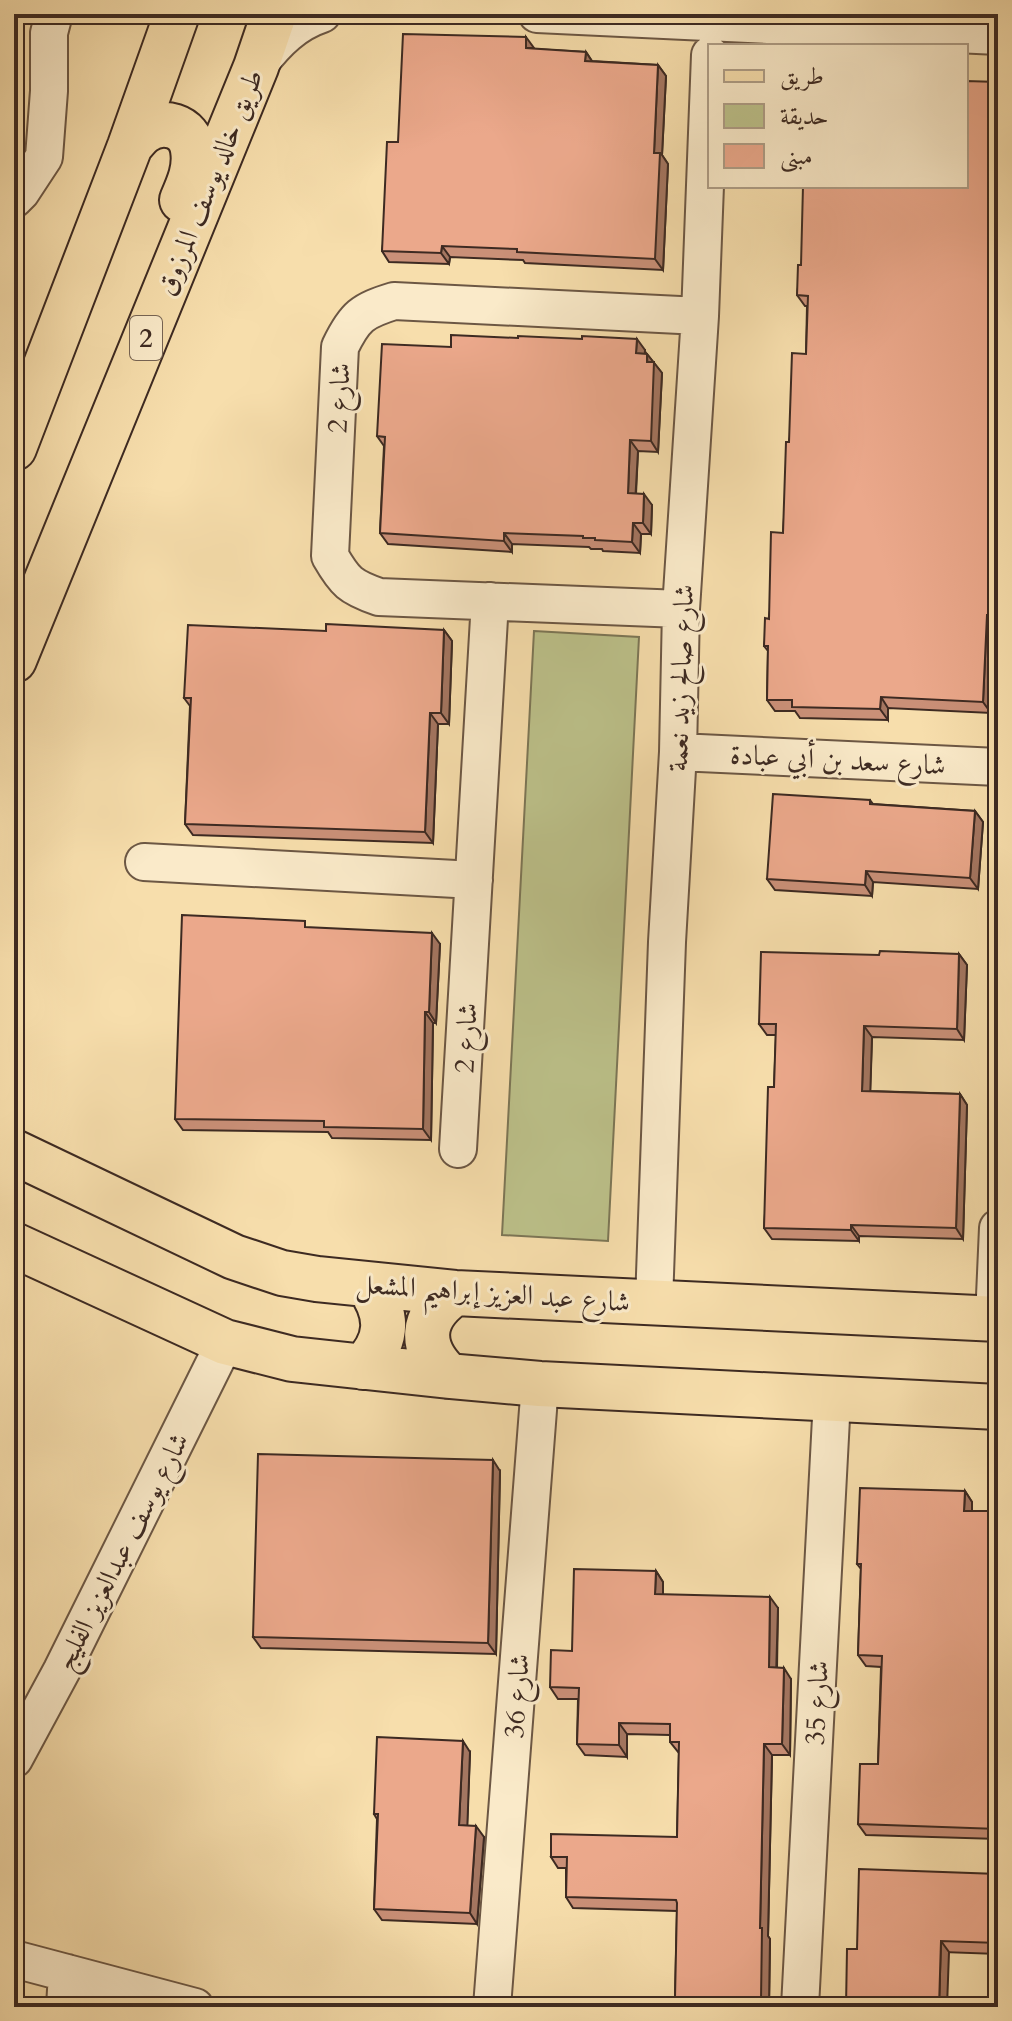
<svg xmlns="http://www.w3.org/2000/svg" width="1012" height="2021" viewBox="0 0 1012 2021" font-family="Cardo,Amiri,serif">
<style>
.green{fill:#bcc18a;stroke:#7c7656;stroke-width:2}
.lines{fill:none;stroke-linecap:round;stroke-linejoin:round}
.minor-casing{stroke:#6c5744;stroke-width:40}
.major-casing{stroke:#3d2a22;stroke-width:48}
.minor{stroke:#faeac9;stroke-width:36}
.major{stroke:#f7deac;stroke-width:44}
.wall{fill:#ca9078;stroke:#3d2a22;stroke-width:2}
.shaded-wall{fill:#a47661;stroke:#3d2a22;stroke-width:2}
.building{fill:#eba88b;stroke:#3d2a22;stroke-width:2}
.labels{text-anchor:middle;stroke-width:6;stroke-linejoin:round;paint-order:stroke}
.shield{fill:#faeac9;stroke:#766454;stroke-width:2}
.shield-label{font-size:26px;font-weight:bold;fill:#3d2a22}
.street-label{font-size:28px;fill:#3d2a22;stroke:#faeac9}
</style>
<rect width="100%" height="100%" fill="#f7deac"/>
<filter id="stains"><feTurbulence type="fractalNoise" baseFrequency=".0025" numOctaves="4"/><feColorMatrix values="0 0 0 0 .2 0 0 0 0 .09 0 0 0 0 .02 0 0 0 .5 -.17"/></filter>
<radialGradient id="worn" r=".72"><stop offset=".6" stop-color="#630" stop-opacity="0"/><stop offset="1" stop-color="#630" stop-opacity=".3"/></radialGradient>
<path class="green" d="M534,631L639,637L608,1241L502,1235Z"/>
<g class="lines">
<g class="minor-casing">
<path id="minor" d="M537,14L998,36
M260,63C277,41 295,23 322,14
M14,199L21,192L44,157L49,91V33L54,14
M681,609L379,597C350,587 345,582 330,556L340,347C355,316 362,311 394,301L700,316
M678,752L998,767
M144,862L474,880
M458,1149L490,601
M654,1302L667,942L678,752L681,609L700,316L710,55
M994,1319L998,1228
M14,1759L62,1670L225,1342
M14,1959L195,2007
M65,2007L67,1973
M492,2007L540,1384
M800,2007L832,1399"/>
</g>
<g class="major-casing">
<path id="major" d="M130,146C134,141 138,136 143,132C162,118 190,125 193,150C196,168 189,184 182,200
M14,448L130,146L177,14
M14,660L256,67L274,14
M14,1152L234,1257L282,1273L317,1279L455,1293L998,1319
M14,1245L225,1342L292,1359L449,1376L540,1384L998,1407
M363,1367C389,1340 389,1315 368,1285
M449,1376C418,1347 420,1317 455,1293"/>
</g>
<use href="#minor" class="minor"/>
<use href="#major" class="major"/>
</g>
<path class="wall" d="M534,49L586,52L592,61L658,65L666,76L662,155L668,164L663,270L525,263L523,260L450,257L449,264L389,262L382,251L398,142Z
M998,82V626H995L991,713L888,708V720L800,718L795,711H775L767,700L768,651L764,646L783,533L789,442L806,354L807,306H805L797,295L801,265Z
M451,347L645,350V354H647L662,373L658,452L638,451L636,494L652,505L651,534H641L640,553L603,551L602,549H591L589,547L512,544V552L388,544L380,533L384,446L377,436Z
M444,630L452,641L449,724H438L433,843L193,835L185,824L190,706L184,698L326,631Z
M870,800L873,804L975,811L983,822L978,889L873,882L872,896L775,890L767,879Z
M310,928L440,944L436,1023H433L431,1140L332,1138L328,1132L183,1130L175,1119Z
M959,954L967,965L964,1040L872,1037L870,1091L960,1094L967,1105L963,1239L859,1236V1241L772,1239L764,1228L774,1087L776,1035H767L759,1024L879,955Z
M500,1471L496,1654L261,1648L253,1637Z
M965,1491L972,1502V1511H998V1839L866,1835L858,1824L878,1764L881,1667L866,1666L858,1655L861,1569L857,1564Z
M656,1571L663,1582V1595L778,1608L777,1668L791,1679L790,1755H772L768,1936L770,1939L769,2007H681L675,1998L677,1911L573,1908L566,1897V1868H558L551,1857L677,1837L679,1753L670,1742V1735L627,1734V1757L585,1755L577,1744L578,1699H558L550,1687L572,1651Z
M470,1752L467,1825L484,1837L477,1924L382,1920L374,1909L377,1819L374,1814Z
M998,1874V1954L857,1949Z"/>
<path class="shaded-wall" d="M526,37L534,48H526Z
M586,52L593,63L585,61Z
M658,65L666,76L662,155L668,164L663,270L655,259L654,153Z
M442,246L450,257L449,264L441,253Z
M637,339L645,350L644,364L636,353Z
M647,354L662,373L658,452L651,441Z
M630,440L638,451L635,504L628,493Z
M644,494L652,505L651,534L643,523Z
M633,523L641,534L640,553L632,542Z
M504,533L512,544V552L504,541Z
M987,615L995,626L991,713L983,702Z
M444,630L452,641L449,724L441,713Z
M881,697L888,708V720L880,709Z
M430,713L438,724L433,843L425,832Z
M975,811L983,822L978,889L970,878Z
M866,871L873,882L872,896L865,885Z
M432,933L440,944L436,1023L429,1012Z
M959,954L967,965L964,1040L957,1029Z
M425,1012L433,1023L431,1140L423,1129Z
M864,1026L872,1037L870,1102L862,1091Z
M960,1094L967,1105L963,1239L956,1228Z
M851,1225L859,1236V1241L851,1230Z
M493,1460L500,1471L496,1654L488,1643Z
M965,1491L972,1502V1522L964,1511Z
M656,1571L663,1582V1605L655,1594Z
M770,1597L778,1608L776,1678L769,1667Z
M784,1668L791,1679L790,1755L782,1744Z
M619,1723L627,1734V1757L619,1745Z
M463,1741L470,1752L467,1836L459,1825Z
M764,1744L772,1755L768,1936L770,1939L769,2007H766L761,2000L760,1928Z
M476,1826L484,1837L477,1924L470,1913Z
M941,1941L949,1952L947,2007H939Z"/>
<path class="building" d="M403,34L526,37V48L586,52L585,61L658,65L654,153H660L655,259L517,252V249L442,246L441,253L382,251L387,142H398Z
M966,81L998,82V615H987L983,702L881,697L880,709L792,707V700H767L768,646H764L765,618L769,619L771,532L783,533L786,442H789L792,353L806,354L808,296L797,295L798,265H801L803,186H966Z
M451,335L518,338V336L582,339V336L637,339L636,353L647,354V362H654L651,441L630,440L628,493L644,494L643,523H633L632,542L595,540V538H583V536L504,533V541L380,533L385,437L377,436L382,344L451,347Z
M326,624L444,630L441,713H430L425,832L185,824L191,698H184L188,625L326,631Z
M773,794L870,800V804L975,811L970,878L866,871L865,885L767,879Z
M182,915L305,921V927L432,933L429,1012H425L423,1129L324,1127V1121L175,1119Z
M880,951L959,954L957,1029L864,1026L862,1091L960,1094L956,1228L851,1225V1230L764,1228L768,1087H774L776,1024H759L761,952L879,955Z
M258,1454L493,1460L488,1643L253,1637Z
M860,1488L965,1491L964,1511H998V1829L858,1824L860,1764H878L882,1656L858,1655L861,1564H857Z
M574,1569L656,1571L655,1594L770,1597L769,1667L784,1668L782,1744H764L760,1928H762L761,2000L675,1998L677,1903L676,1900L566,1897L567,1857H551V1834L677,1837L679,1742H670V1724L619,1723V1745L577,1744L579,1688L550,1687L551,1650L572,1651Z
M377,1737L463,1741L459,1825L476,1826L470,1913L374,1909L378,1814H374Z
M859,1869L998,1874V1943L941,1941L939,2007H846L847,1949H857Z"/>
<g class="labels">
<rect class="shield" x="130" y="316" width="32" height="44" rx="6"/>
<g class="shield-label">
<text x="146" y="347">2</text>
</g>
<g class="street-label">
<text transform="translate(209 182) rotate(-68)" y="10">طريق خالد يوسف المرزوق</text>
<text transform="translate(338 398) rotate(-87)" y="10">شارع 2</text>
<text transform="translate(680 678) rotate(-88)" y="10">شارع صالح زيد نعمة</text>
<text transform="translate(838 759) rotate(3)" y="10">شارع سعد بن أبي عبادة</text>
<text transform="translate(465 1038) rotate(-87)" y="10">شارع 2</text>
<text transform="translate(493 1292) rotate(4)" y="10">شارع عبد العزيز إبراهيم المشعل</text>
<text transform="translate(121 1551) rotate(-63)" y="10">شارع يوسف عبدالعزيز الفليج</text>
<text transform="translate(516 1696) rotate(-86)" y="10">شارع 36</text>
<text transform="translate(816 1703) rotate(-87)" y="10">شارع 35</text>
</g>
</g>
<rect width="1012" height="2021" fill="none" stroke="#f7deac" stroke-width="48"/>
<rect x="16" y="16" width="980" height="1989" fill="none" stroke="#3d2a22" stroke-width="4"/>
<rect x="24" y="24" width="964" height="1973" fill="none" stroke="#3d2a22" stroke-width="2"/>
<rect x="708" y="44" width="260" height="144" fill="#faeac9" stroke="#ae9d86" stroke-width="2"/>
<rect x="724" y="70" width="40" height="12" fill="#f7deac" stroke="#ae9d86" stroke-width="2"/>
<text x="780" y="84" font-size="24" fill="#3d2a22">طريق</text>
<rect x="724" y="104" width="40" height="24" fill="#bcc18a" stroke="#ae9d86" stroke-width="2"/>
<text x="780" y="124" font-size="24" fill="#3d2a22">حديقة</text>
<rect x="724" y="144" width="40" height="24" fill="#eba88b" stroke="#ae9d86" stroke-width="2"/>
<text x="780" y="164" font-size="24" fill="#3d2a22">مبنى</text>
<rect width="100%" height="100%" filter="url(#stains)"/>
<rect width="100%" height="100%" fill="url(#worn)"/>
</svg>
